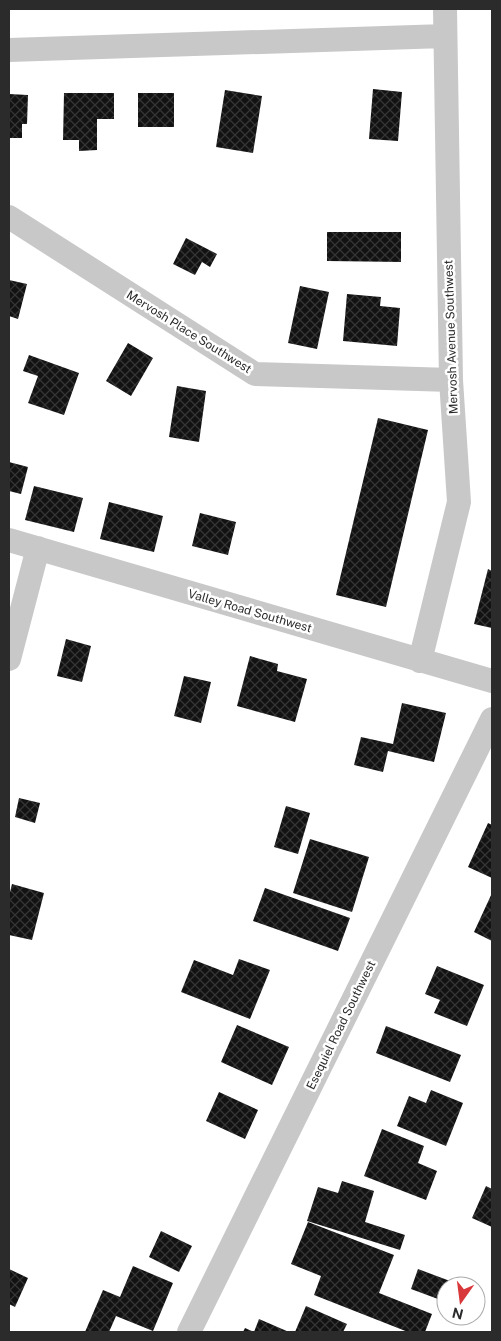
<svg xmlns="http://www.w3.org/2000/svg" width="501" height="1341" viewBox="0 0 501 1341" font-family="'Public Sans',sans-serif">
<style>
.building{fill:url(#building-cross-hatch)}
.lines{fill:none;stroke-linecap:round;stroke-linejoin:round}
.minor{stroke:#c8c8c8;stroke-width:24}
.labels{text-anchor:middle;stroke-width:5;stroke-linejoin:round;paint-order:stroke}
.street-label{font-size:12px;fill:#2b2b2b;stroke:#fff}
</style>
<defs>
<pattern id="building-cross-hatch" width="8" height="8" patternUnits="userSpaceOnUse" patternTransform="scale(1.25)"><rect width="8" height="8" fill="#121212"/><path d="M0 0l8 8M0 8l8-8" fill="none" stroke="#353535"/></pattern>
</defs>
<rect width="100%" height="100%" fill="#fff"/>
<path class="building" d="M373,89L402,92L398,141L369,139Z
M225,90L262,96L253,153L216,147Z
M64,93H114V119H97V150L79,151V140H63Z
M138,93H174V127H138Z
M9,94L28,95L27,124H22V138H9Z
M327,232H401V262L327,261Z
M186,238L217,254L210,267L202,262L195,275L173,264Z
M9,280L27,284L18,319L9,316Z
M300,286L329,292L317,349L288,343Z
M347,294L381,297L380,306L400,308L397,346L343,341Z
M128,343L153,358L131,396L106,381Z
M29,355L79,373L64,415L28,403L38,376L23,371Z
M177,386L206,391L199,442L169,437Z
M378,418L428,430L386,607L336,595Z
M9,462L28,467L21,494L9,491Z
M34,486L83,498L74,532L25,520Z
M109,502L163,516L154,552L100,539Z
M200,513L236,522L228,555L192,546Z
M488,569L492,571V628L474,624Z
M66,639L91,646L82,682L57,676Z
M250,656L278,664L277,671L307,679L295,722L237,706Z
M184,676L211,682L201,723L174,716Z
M402,703L446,713L434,762L388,751L383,772L354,765L361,737L393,744Z
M19,798L40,803L35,823L15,817Z
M286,806L310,813L298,854L274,847Z
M488,823L492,825V878L468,867Z
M310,839L369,857L352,912L293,893Z
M12,884L44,893L32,940L9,935V896Z
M265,888L350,918L338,951L253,921Z
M492,893V941L474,932Z
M239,959L270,970L250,1019L181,992L194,960L233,975Z
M437,966L484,985L467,1026L434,1013L440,1000L425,994Z
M237,1025L289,1047L272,1085L221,1062Z
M386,1026L461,1055L450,1082L376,1053Z
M431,1090L463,1103L446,1146L397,1126L409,1096L426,1103Z
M219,1092L258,1110L245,1139L206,1121Z
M382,1129L424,1146L418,1163L437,1171L426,1200L364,1176Z
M342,1181L374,1191L365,1222L405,1235L400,1250L307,1221L318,1187L338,1193Z
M486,1186L492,1189V1227L472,1218Z
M308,1222L394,1255L379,1293L432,1314L425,1332H408L314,1295L321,1276L291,1264Z
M161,1231L192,1246L179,1272L149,1257Z
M133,1266L173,1283L153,1331L116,1316L109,1332H85L103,1290L120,1297Z
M9,1269L28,1278L15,1307L9,1304Z
M418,1269L458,1284L457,1286H446V1302L411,1289Z
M306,1306L347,1324L343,1332H295Z
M259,1319L289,1332H243L245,1328L254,1332Z"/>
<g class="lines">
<path class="minor" d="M9,50L445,36
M9,217L255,374L451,380
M9,540L492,681
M9,659L38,548
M420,661L459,502L451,380L445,9
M189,1332L492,719"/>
</g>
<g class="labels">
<g class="street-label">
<text transform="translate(189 332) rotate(32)" y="4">Mervosh Place Southwest</text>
<text transform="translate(451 337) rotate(-92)" y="4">Mervosh Avenue Southwest</text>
<text transform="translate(250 611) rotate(16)" y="4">Valley Road Southwest</text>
<text transform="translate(341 1025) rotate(-64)" y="4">Esequiel Road Southwest</text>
</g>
</g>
<rect width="501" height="1341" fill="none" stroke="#2b2b2b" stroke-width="20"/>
<g transform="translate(461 1301) rotate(194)"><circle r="24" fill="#ffffff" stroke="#aaaaaa"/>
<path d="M0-4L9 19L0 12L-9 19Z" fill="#d8383a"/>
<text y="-8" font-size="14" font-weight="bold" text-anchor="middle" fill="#2b2b2b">N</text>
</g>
</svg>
